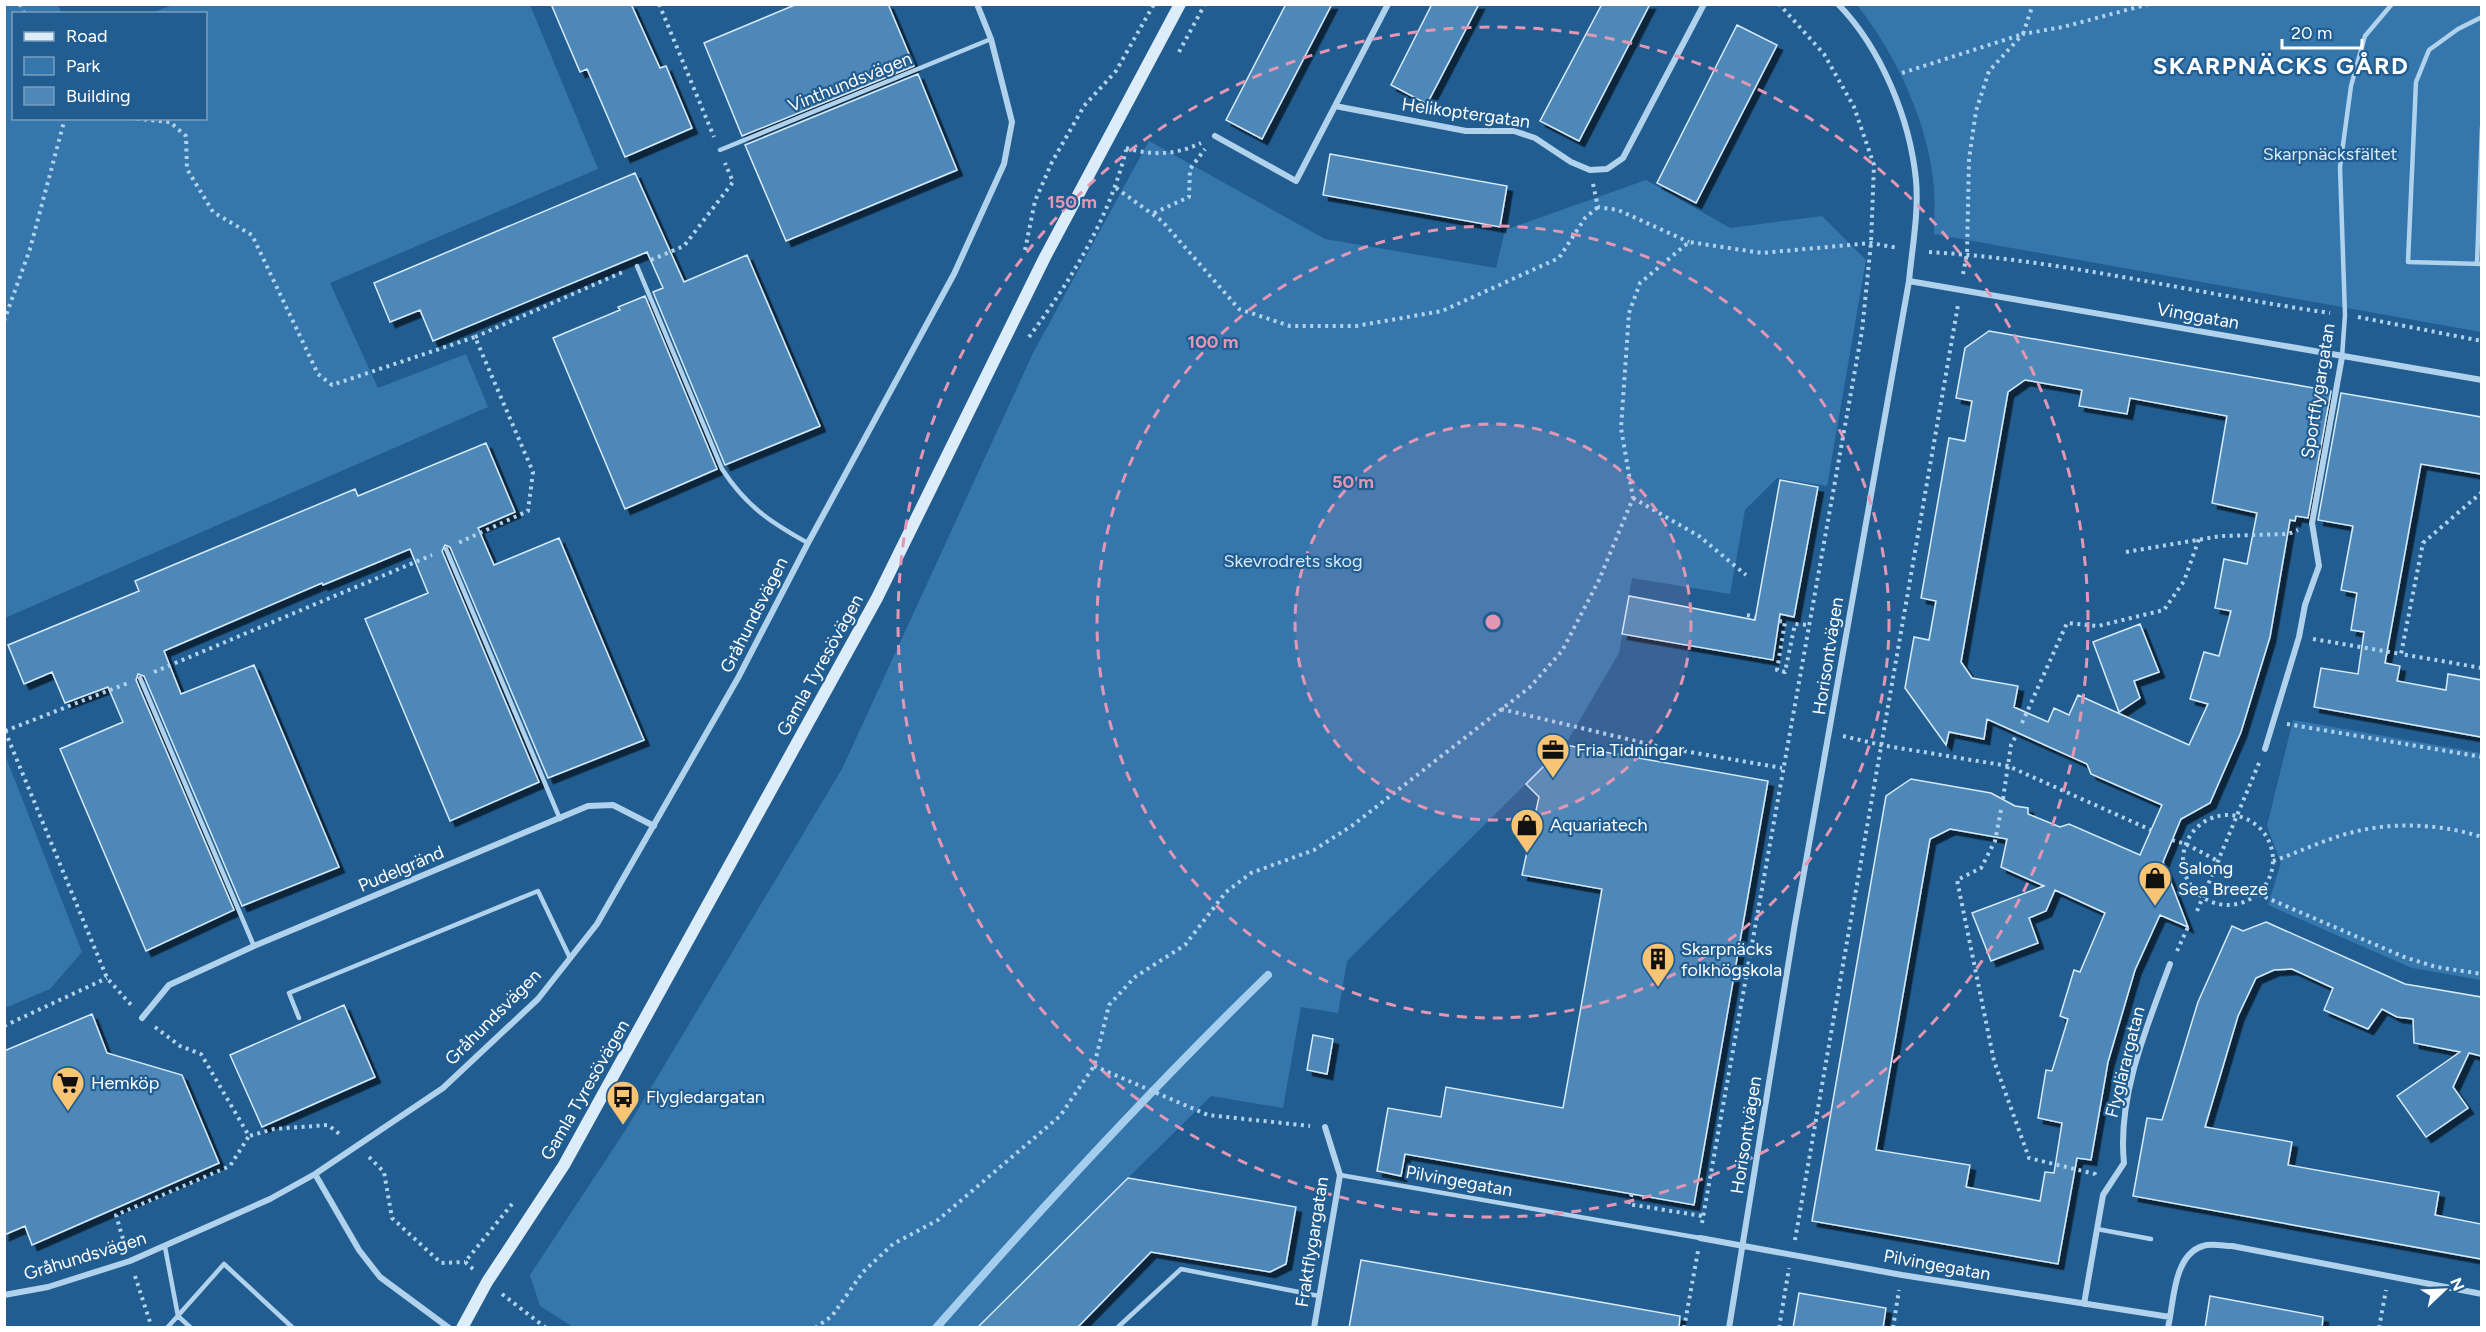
<svg xmlns="http://www.w3.org/2000/svg" width="2486" height="1332" viewBox="0 0 2486 1332" font-family="Figtree,sans-serif">
<style>
.green{fill:#3577ad}
.lines{fill:none;stroke-linecap:round;stroke-linejoin:round}
.stream{stroke:#a5ceee;stroke-width:8}
.building{fill:#4e88b8;stroke:#d7eaf9;stroke-width:1.5;fill-rule:evenodd;filter:url(#shadow)}
.path{stroke:#b1d2ec;stroke-width:4;stroke-dasharray:3 4.5;stroke-linecap:butt}
.lane{stroke:#b1d2ec;stroke-width:4.5}
.street{stroke:#b1d2ec;stroke-width:6}
.secondary{stroke:#ddecf9;stroke-width:12}
.ring{fill:none;stroke:#e497b5;stroke-width:3;stroke-dasharray:10 8}
.labels{text-anchor:middle;stroke-width:4.5;stroke-linejoin:round;paint-order:stroke}
.street-label{font-size:18px;fill:#fff;stroke:#215d90}
.park-label{font-size:18px;fill:#d7eaf9;stroke:#215d90}
.poi-label{font-size:18px;fill:#fff;stroke:#215d90;text-anchor:start}
.district-label{font-size:24px;font-weight:bold;letter-spacing:1.5px;fill:#fff;stroke:#215d90}
.centre{fill:#e497b5;stroke:#215d90;stroke-width:3}
.ring-label{font-size:18px;text-anchor:middle;font-weight:bold;fill:#e497b5;stroke:#215d90;stroke-width:4.5;stroke-linejoin:round;paint-order:stroke}
</style>
<defs>
<filter id="shadow"><feDropShadow dx="5.5" dy="5.5" stdDeviation="0" flood-color="#0009"/></filter>
</defs>
<rect width="100%" height="100%" fill="#215d90"/>
<path class="green" d="M5,4L58,5L62,13L14,14V118H206V14L151,13L173,5H530L598,169L330,283L378,388L466,354L488,407L5,618Z
M1857,5H2481V332L1934,234C1934,219 1935,203 1934,188C1929,124 1896,54 1857,5Z
M1149,141L1325,239L1496,268L1505,230L1646,180L1730,228L1822,216L1866,260L1827,486L1777,478L1745,510L1730,594L1632,578L1619,653L1565,745L1347,961L1338,1013L1301,1007L1283,1108L1211,1096L977,1327H573L540,1306L530,1275L625,1131L842,769L1033,353Z
M2293,720L2481,753V980L2412,968L2268,905L2281,863L2267,826Z
M5,755L82,952L50,989L5,1008Z"/>
<g class="lines">
<path class="stream" d="M936,1328C1043,1206 1152,1088 1268,975"/>
</g>
<path class="building" d="M551,4H631L660,68L666,66L692,128L625,157L587,69L580,72Z
M797,4H888L914,66L742,136L704,43Z
M1286,4H1332L1262,139L1226,120Z
M1432,4H1479L1427,104L1391,85Z
M1602,4H1650L1579,141L1540,121Z
M1737,25L1777,45L1696,203L1657,183Z
M918,74L957,170L786,241L745,145Z
M1330,154L1507,186L1500,227L1323,195Z
M635,173L684,282L747,255L820,426L725,465L653,292L663,288L647,252L433,341L420,310L390,322L374,283Z
M645,296L717,469L625,509L553,338L620,310L618,307Z
M1989,331L2331,391L2308,518L2296,516L2295,521L2290,520L2270,637L2241,732L2210,803L2181,819L2163,862L2188,927L2160,915L2135,970L2108,1062L2091,1160L2077,1158L2058,1264L1812,1221L1886,796L1911,779L1991,793L2015,806L2028,808V814L2060,827L2069,824L2140,855L2162,805L2091,774L2087,764L1987,719L1984,739L1949,732L1946,745L1905,688L1914,637L1929,640L1936,601L1921,598L1949,438L1965,441L1972,401L1956,398L1965,348ZM2025,380L2082,390L2079,406L2127,414L2130,398L2227,416L2212,503L2257,513L2247,564L2224,559L2215,608L2231,611L2219,656L2204,652L2190,699L2208,704L2189,745L2078,695L2069,715L2054,708L2048,722L2014,707L2018,686L1972,678L1961,662L2008,392ZM1950,829L2007,839L2001,867L2044,886L1972,913L1991,961L2038,943L2029,918L2046,911L2055,890L2105,913L2080,972L2074,970L2060,1016L2068,1019L2052,1071L2046,1070L2038,1118L2062,1123L2054,1173L2045,1172L2040,1201L1966,1187L1970,1165L1876,1150L1930,839Z
M2341,393L2481,417V474L2421,464L2385,663L2400,666L2397,681L2446,690L2448,674L2481,680V737L2314,707L2321,668L2358,674L2364,632L2351,630L2357,593L2341,590L2353,526L2318,520Z
M486,443L515,512L478,528L494,565L559,538L644,740L548,778L450,547L445,545L442,551L539,782L450,821L365,619L428,593L410,549L323,585L322,583L164,651L181,694L254,665L339,867L242,906L144,676L138,674L136,680L234,910L146,951L60,749L123,722L108,687L65,703L52,672L24,684L8,645L139,591L135,581L355,489L358,496Z
M1780,480L1818,487L1794,617L1780,614L1773,660L1622,634L1629,596L1755,620Z
M2140,624L2159,672L2134,681L2140,698L2119,712L2093,642Z
M1565,745L1768,781L1694,1205L1405,1154L1401,1176L1377,1171L1388,1108L1441,1117L1446,1087L1563,1108L1602,889L1522,875L1539,797L1526,784Z
M2266,922L2405,984L2481,997V1056L2469,1053L2453,1087L2468,1108L2426,1137L2397,1096L2460,1052L2414,1043L2413,1019L2397,1017L2382,1009L2368,1029L2324,1010L2333,988L2292,969L2274,970L2256,978L2238,1016L2205,1127L2292,1142L2288,1165L2439,1192L2435,1215L2481,1224V1259L2133,1196L2147,1118L2162,1120L2198,1002L2232,926L2243,931Z
M344,1005L375,1077L262,1127L230,1055Z
M92,1014L107,1053L182,1075L219,1163L32,1245L25,1226L4,1235V1051Z
M1313,1035L1333,1039L1327,1074L1307,1070Z
M1128,1178L1296,1207L1286,1264L1270,1272L1151,1252L1077,1328H977Z
M1361,1260L1680,1316L1679,1328H1349Z
M1799,1293L1886,1308L1883,1328H1793Z
M2210,1296L2323,1317L2322,1328H2205Z"/>
<g class="lines">
<path class="path" d="M20,4L24,14
M659,4L714,137
M1179,52L1205,4
M1902,73L2023,34L2033,4
M129,118L170,122L186,136L187,169L213,212L252,235L318,374L332,385L475,337L533,472L528,511L458,543
M1126,148C1153,156 1176,155 1201,143
M1593,184L1598,207L1618,210L1689,242
M1116,188L1162,221L1239,309L1290,326H1356L1442,311L1559,258L1585,218L1598,207
M1154,213L1189,197L1190,169L1205,149
M1025,250L1035,201L1052,162L1084,106L1116,71L1154,4
M1929,252C2065,260 2196,294 2330,313
M651,260L684,246L733,182L725,163
M1963,274L1967,254L1969,159L1976,111L1989,71L2023,34L2063,27L2149,4
M2358,317L2482,341
M4,321L30,249L65,118
M475,337L625,271
M1029,337C1071,280 1109,219 1126,150
M2482,492L2423,543L2401,654L2482,668
M1633,498L1699,536L1746,575
M2126,552L2221,536L2288,534L2298,530
M1747,615L1755,617
M1779,621L1785,622L1777,670L1785,672L1795,624L1809,625
M2313,639L2401,654
M154,672L432,555
M1501,709L1661,747L1782,768
M2022,723L2067,623L2098,626L2164,610L2184,581L2199,539
M2287,724L2482,757
M5,731L128,683
M5,731L107,978L132,1006
M1843,736L1881,745L2008,766L2151,830
M2003,799L2011,745L2018,732
M2001,810L1995,841L1981,868L1957,880L1994,1061L2029,1158L2095,1174L2097,1178
M2183 860a45 45 0 1 1 90 0a45 45 0 1 1-90 0Z
M2172,840L2186,844L2220,862
M2273,861C2302,851 2332,836 2362,830C2401,822 2444,825 2482,837
M2258,894L2404,957L2436,967L2482,974
M2197,911L2259,763
M2177,951L2188,927
M4,1026L107,978
M155,1027L180,1046L201,1054L249,1136L274,1129L328,1125L342,1136
M1094,1066L1208,1115L1310,1126
M369,1157L384,1172L392,1218L441,1263L465,1262
M1632,1194L1628,1204L1702,1216
M1702,1223L1862,331L1871,243L1874,165L1854,107L1824,54L1779,4
M1795,1240L1958,305
M125,1246L116,1215L230,1166L249,1136
M473,1269L465,1262L512,1204
M135,1276L151,1325
M502,1294L546,1328
M815,1328L832,1316L863,1272L893,1244L938,1220L1060,1116L1094,1066L1109,1005L1135,977L1185,945L1226,892L1251,873L1314,850L1353,825L1530,687L1562,651L1599,580L1633,498L1621,428L1629,313L1640,283L1689,242L1762,253L1871,243L1898,248
M1684,1328L1698,1251
M1779,1328L1789,1268
M1893,1328L1899,1290
M2379,1328L2386,1290"/>
<path class="lane" d="M2482,17L2458,29L2429,50L2416,82L2408,262L2482,264
M720,150L991,39
M2477,264L2482,127
M637,266L722,469C746,506 770,522 808,543
M2342,357L2345,315L2340,167L2351,86L2365,36L2392,4
M446,549L560,819
M140,678L254,946
M299,1018L289,993L538,891L570,958
M1340,1175L1700,1238
M2097,1229L2151,1239
M165,1247L178,1316L191,1328
M167,1328L224,1264L293,1328
M1117,1328L1181,1269L1319,1296"/>
<path class="street" d="M1335,106L1466,131H1514L1535,138L1571,162L1590,170L1607,169L1623,158L1704,4
M1215,136L1296,181L1388,4
M1909,281L2482,380
M2265,749L2299,637L2305,605L2319,566L2312,523L2342,357
M142,1018L169,985L254,946L588,806L613,805L654,826
M315,1174L359,1250L380,1277L449,1328
M1700,1238L1902,1275L2170,1317C2174,1294 2176,1254 2203,1246C2211,1243 2224,1246 2232,1246L2482,1294
M4,1295L48,1287L130,1261L270,1199L315,1174L443,1088L538,999L597,924L738,678L808,543L954,274L1004,164L1012,122L991,39L977,4
M2084,1304L2103,1195L2124,1163C2117,1097 2147,1026 2170,964
M1314,1328L1340,1175L1325,1127
M1729,1328L1795,923L1909,281C1912,249 1919,212 1916,180C1910,119 1881,48 1838,4
M2168,1328L2170,1317"/>
<path class="secondary" d="M462,1328L487,1282L564,1165L877,598L1045,257L1180,4"/>
</g>
<circle cx="1493" cy="622" r="198" fill="#e497b5" fill-opacity=".12"/>
<g class="ring">
<circle cx="1493" cy="622" r="198"/>
<circle cx="1493" cy="622" r="396"/>
<circle cx="1493" cy="622" r="595"/>
</g>
<defs>
<g id="office-pin" transform="scale(1.725)"><path d="M0 17L-7.5 6A9.5 9.5 0 1 1 7.5 6Z" fill="#f9c473" stroke="#215d90"/><path d="M-6-3h4V-5.5h4V-3h4V5H-6ZM-1-4.5V-3h2v-1.5ZM-6 0V1H6V0Z" fill="#111"/></g>
<g id="shop-pin" transform="scale(1.725)"><path d="M0 17L-7.5 6A9.5 9.5 0 1 1 7.5 6Z" fill="#f9c473" stroke="#215d90"/><path d="M-5-2.5h2.3a2.7 3.5 0 0 1 5.4 0H5L5.5 6h-11ZM-1.5-2.5h3a1.5 2.3 0 0 0-3 0Z" fill="#111"/></g>
<g id="building-pin" transform="scale(1.725)"><path d="M0 17L-7.5 6A9.5 9.5 0 1 1 7.5 6Z" fill="#f9c473" stroke="#215d90"/><path d="M-4-6H4V6H1V3H-1V6H-4ZM-2.5-4.3h1.7v1.8h-1.7ZM.8-4.3h1.7v1.8H.8ZM-2.5-1h1.7V.8h-1.7ZM.8-1h1.7V.8H.8Z" fill="#111"/></g>
<g id="supermarket-pin" transform="scale(1.725)"><path d="M0 17L-7.5 6A9.5 9.5 0 1 1 7.5 6Z" fill="#f9c473" stroke="#215d90"/><path d="M-6-5.5h2.5l.6 2H6L4.5 2H-2.5L-4.4-4H-6ZM-1.5 3.2a1.3 1.3 0 1 0 .1 0ZM3 3.2a1.3 1.3 0 1 0 .1 0Z" fill="#111"/></g>
<g id="bus-pin" transform="scale(1.725)"><path d="M0 17L-7.5 6A9.5 9.5 0 1 1 7.5 6Z" fill="#f9c473" stroke="#215d90"/><path d="M-5-6H5V4H4V6H2V4H-2V6H-4V4H-5ZM-3.5-4V0h7V-4ZM-3.5 1.2v1.5H-2V1.2ZM2 1.2v1.5H3.5V1.2Z" fill="#111"/></g>
</defs>
<g fill-rule="evenodd">
<use href="#office-pin" x="1553" y="750"/>
<use href="#shop-pin" x="1527" y="825"/>
<use href="#shop-pin" x="2155" y="878"/>
<use href="#building-pin" x="1658" y="959"/>
<use href="#supermarket-pin" x="68" y="1083"/>
<use href="#bus-pin" x="623" y="1097"/>
</g>
<g class="labels">
<g class="street-label">
<text transform="translate(850 82) rotate(-22)" y="6">Vinthundsvägen</text>
<text transform="translate(1466 113) rotate(8)" y="6">Helikoptergatan</text>
<text transform="translate(2198 316) rotate(10)" y="6">Vinggatan</text>
<text transform="translate(2318 391) rotate(-81)" y="6">Sportflygargatan</text>
<text transform="translate(754 615) rotate(-63)" y="6">Gråhundsvägen</text>
<text transform="translate(1828 656) rotate(-81)" y="6">Horisontvägen</text>
<text transform="translate(820 665) rotate(-61)" y="6">Gamla Tyresövägen</text>
<text transform="translate(401 869) rotate(-23)" y="6">Pudelgränd</text>
<text transform="translate(493 1017) rotate(-45)" y="6">Gråhundsvägen</text>
<text transform="translate(2125 1062) rotate(-76)" y="6">Flyglärargatan</text>
<text transform="translate(585 1090) rotate(-60)" y="6">Gamla Tyresövägen</text>
<text transform="translate(1746 1135) rotate(-81)" y="6">Horisontvägen</text>
<text transform="translate(1459 1181) rotate(10)" y="6">Pilvingegatan</text>
<text transform="translate(1312 1242) rotate(-81)" y="6">Fraktflygargatan</text>
<text transform="translate(85 1256) rotate(-17)" y="6">Gråhundsvägen</text>
<text transform="translate(1937 1265) rotate(10)" y="6">Pilvingegatan</text>
</g>
<g class="park-label">
<text x="2330" y="160">Skarpnäcksfältet</text>
<text x="1293" y="567">Skevrodrets skog</text>
</g>
<g class="poi-label">
<text x="1576" y="756">Fria Tidningar</text>
<text x="1550" y="831">Aquariatech</text>
<text x="2178" y="874">Salong<tspan x="2178" dy="21">Sea Breeze</tspan></text>
<text x="1681" y="955">Skarpnäcks<tspan x="1681" dy="21">folkhögskola</tspan></text>
<text x="91" y="1089">Hemköp</text>
<text x="646" y="1103">Flygledargatan</text>
</g>
<g class="district-label">
<text x="2281" y="74">SKARPNÄCKS GÅRD</text>
</g>
</g>
<circle cx="1493" cy="622" r="9" class="centre"/>
<g class="ring-label">
<text x="1072" y="208">150 m</text>
<text x="1213" y="348">100 m</text>
<text x="1353" y="488">50 m</text>
</g>
<rect width="2486" height="1332" fill="none" stroke="#ffffff" stroke-width="12"/>
<rect x="12" y="12" width="195" height="108" fill="#215d90" stroke="#7a9ebc" stroke-width="1.5"/>
<rect x="24" y="32" width="30" height="9" fill="#ddecf9" stroke="#7a9ebc" stroke-width="1.5"/>
<text x="66" y="42" font-size="18" fill="#ffffff">Road</text>
<rect x="24" y="57" width="30" height="18" fill="#3577ad" stroke="#7a9ebc" stroke-width="1.5"/>
<text x="66" y="72" font-size="18" fill="#ffffff">Park</text>
<rect x="24" y="87" width="30" height="18" fill="#4e88b8" stroke="#7a9ebc" stroke-width="1.5"/>
<text x="66" y="102" font-size="18" fill="#ffffff">Building</text>
<g transform="translate(2444 1290) rotate(67)" stroke="#215d90" stroke-width="4.5" paint-order="stroke">
<path d="M0-4.5L10 22L0 15L-10 22Z" fill="#ffffff"/>
<text y="-9" font-size="16" font-weight="bold" text-anchor="middle" fill="#ffffff">N</text>
</g>
<path d="M2282 39v9h80v-9" fill="none" stroke="#ffffff" stroke-width="3"/>
<text x="2291" y="39" font-size="18" fill="#ffffff" stroke="#215d90" stroke-width="4.5" paint-order="stroke">20 m</text>
</svg>
